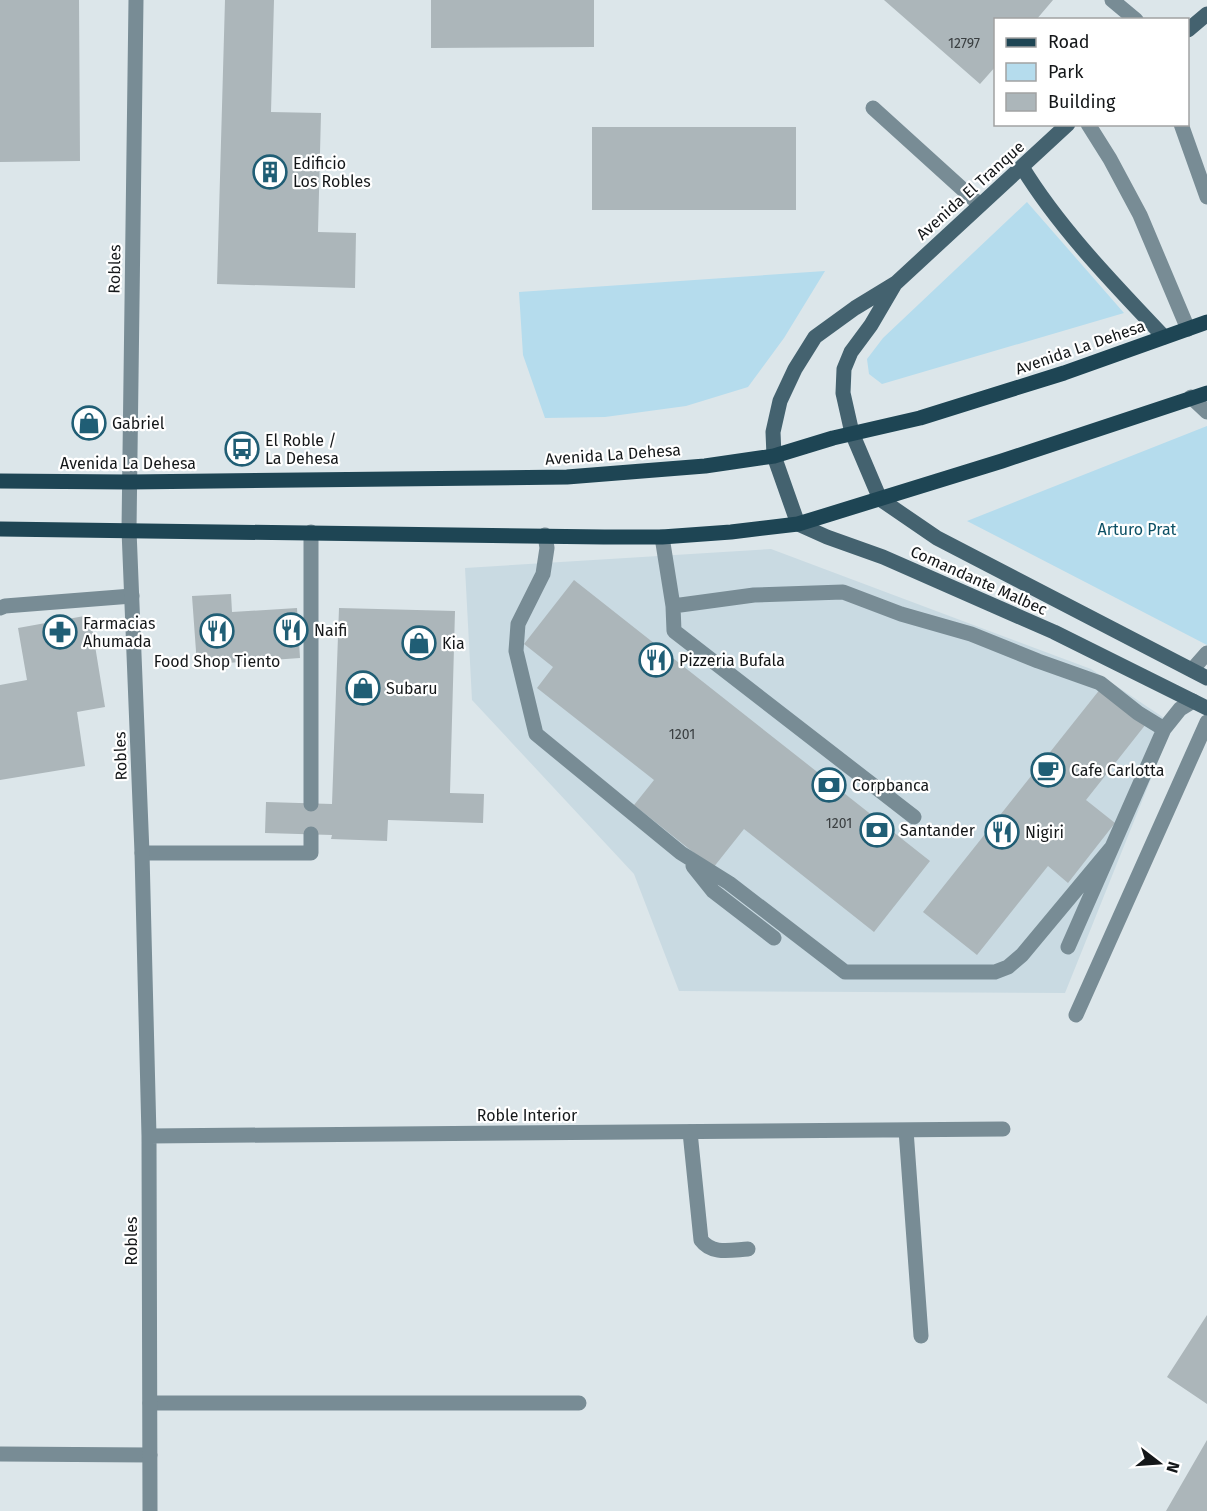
<svg xmlns="http://www.w3.org/2000/svg" width="1207" height="1511" viewBox="0 0 1207 1511" font-family="'Fira Sans',sans-serif">
<style>
.built{fill:#c9dae2}
.green{fill:#b5dced}
.building{fill:#acb6ba}
.lines{fill:none;stroke-linecap:round;stroke-linejoin:round}
.lane{stroke:#788c95;stroke-width:15}
.street{stroke:#788c95;stroke-width:15}
.secondary{stroke:#44626f;stroke-width:15}
.primary{stroke:#1e4554;stroke-width:15}
.labels{text-anchor:middle;stroke-width:4.5;stroke-linejoin:round;paint-order:stroke}
.number-label{font-size:14px;fill:#3a3f41}
.poi-label{font-size:16px;fill:#141719;stroke:#fff;text-anchor:start}
.street-label{font-size:16px;fill:#141719;stroke:#fff}
.park-label{font-size:16px;fill:#0c5065;stroke:#fff}
</style>
<rect width="100%" height="100%" fill="#dce6ea"/>
<path class="built" d="M771,549L1091,669L1173,724L1065,993L679,991L634,874L472,700L465,568Z"/>
<path class="green" d="M1027,202L1124,313L882,384L869,374L867,359L883,338Z
M825,271L784,338L748,387L686,406L605,417L545,418L523,355L519,292Z
M1207,426V645L967,521Z"/>
<path class="building" d="M0,0H79L80,161L0,162Z
M225,0H274L271,112L321,113L318,232L356,233L355,288L217,284Z
M431,0H594V47L431,48Z
M884,0H1053L1036,20H996V66L980,84Z
M592,127H796V210H592Z
M574,580L930,861L874,932L744,829L713,868L634,805L654,780L537,688L553,667L524,644Z
M231,594L232,612L297,608L300,658L197,665L192,596Z
M339,608L455,611L450,793L484,794L483,823L388,820L387,841L331,839L332,835L265,833L266,802L332,804Z
M90,615L105,707L77,712L85,766L0,780V685L27,680L18,628Z
M1101,688L1146,724L1086,800L1115,823L1068,883L1048,866L977,955L923,912Z
M1207,1315V1404L1167,1377Z
M1207,1440V1511H1166Z"/>
<g class="lines">
<path class="lane" d="M873,108L980,205
M1088,124L1110,159L1140,215L1188,329
M1181,124L1207,197
M1191,397L1207,412
M545,535L547,548L543,574L518,624L516,651L536,734L681,853L729,883L845,972H995L1008,967L1022,955L1112,847
M662,537L673,606L674,631L914,817
M673,606L754,595L843,592L901,614L971,634L1038,661L1100,683L1138,713L1164,729
M0,608L5,606L132,596
M1192,670L1207,653
M311,804V532
M142,853H311V834
M693,866L713,891L774,938
M1068,947L1164,729L1180,709L1193,701
M690,1132L701,1240C712,1255 731,1250 748,1249
M150,1403H579
M0,1454L150,1455"/>
<path class="street" d="M136,0L129,530L142,853L149,1136L150,1511
M1112,0L1136,20
M1076,1015L1207,722
M906,1130L921,1336
M149,1136L1003,1129"/>
<path class="secondary" d="M1188,30L1207,14
M1068,124L896,283L855,308L815,337L795,369L780,401L773,432L774,456L798,524L827,537L883,557L1054,632L1207,708
M1022,167C1060,229 1114,284 1164,337
M895,284L871,325L851,352L844,369L843,393L852,433L880,499L937,538L1207,678"/>
<path class="primary" d="M0,481L129,482L567,477L705,466L774,456L833,438L920,418L1064,373L1207,322
M0,529L604,537H662L731,532L798,524L1002,461L1207,393"/>
</g>
<defs>
<g id="building-ring" transform="scale(1.725)"><circle r="9.5" fill="#fff" stroke="#205e75" stroke-width="1.5"/><path d="M-4-6H4V6H1V3H-1V6H-4ZM-2.5-4.3h1.7v1.8h-1.7ZM.8-4.3h1.7v1.8H.8ZM-2.5-1h1.7V.8h-1.7ZM.8-1h1.7V.8H.8Z" fill="#205e75"/></g>
<g id="shop-ring" transform="scale(1.725)"><circle r="9.5" fill="#fff" stroke="#205e75" stroke-width="1.5"/><path d="M-5-2.5h2.3a2.7 3.5 0 0 1 5.4 0H5L5.5 6h-11ZM-1.5-2.5h3a1.5 2.3 0 0 0-3 0Z" fill="#205e75"/></g>
<g id="bus-ring" transform="scale(1.725)"><circle r="9.5" fill="#fff" stroke="#205e75" stroke-width="1.5"/><path d="M-5-6H5V4H4V6H2V4H-2V6H-4V4H-5ZM-3.5-4V0h7V-4ZM-3.5 1.2v1.5H-2V1.2ZM2 1.2v1.5H3.5V1.2Z" fill="#205e75"/></g>
<g id="restaurant-ring" transform="scale(1.725)"><circle r="9.5" fill="#fff" stroke="#205e75" stroke-width="1.5"/><path d="M-5-6h1v4h1v-4h1v4h1v-4h1v5L-1.5 .5V6h-2V.5L-5-1ZM5-6V6H3V1.5H1.5Q1.5-4 5-6Z" fill="#205e75"/></g>
<g id="pharmacy-ring" transform="scale(1.725)"><circle r="9.5" fill="#fff" stroke="#205e75" stroke-width="1.5"/><path d="M-2-6h4v4h4v4h-4v4h-4v-4h-4v-4h4Z" fill="#205e75"/></g>
<g id="cafe-ring" transform="scale(1.725)"><circle r="9.5" fill="#fff" stroke="#205e75" stroke-width="1.5"/><path d="M-5.5-4.5H6V0H3Q3 3.5 0 3.5H-2.5Q-5.5 3.5-5.5 0ZM3-3.2v2h1.7v-2ZM-6 4.5H4V6H-6Z" fill="#205e75"/></g>
<g id="bank-ring" transform="scale(1.725)"><circle r="9.5" fill="#fff" stroke="#205e75" stroke-width="1.5"/><path d="M-6-4H6V4H-6ZM0-2.3a2.3 2.3 0 1 0 0 4.6a2.3 2.3 0 1 0 0-4.6Z" fill="#205e75"/></g>
</defs>
<g fill-rule="evenodd">
<use href="#building-ring" x="270" y="172"/>
<use href="#shop-ring" x="89" y="423"/>
<use href="#bus-ring" x="242" y="449"/>
<use href="#restaurant-ring" x="291" y="630"/>
<use href="#restaurant-ring" x="217" y="631"/>
<use href="#pharmacy-ring" x="60" y="632"/>
<use href="#shop-ring" x="419" y="643"/>
<use href="#restaurant-ring" x="656" y="660"/>
<use href="#shop-ring" x="363" y="688"/>
<use href="#cafe-ring" x="1048" y="770"/>
<use href="#bank-ring" x="829" y="785"/>
<use href="#bank-ring" x="877" y="830"/>
<use href="#restaurant-ring" x="1002" y="832"/>
</g>
<g class="labels">
<g class="number-label">
<text x="964" y="48">12797</text>
<text x="682" y="739">1201</text>
<text x="839" y="828">1201</text>
</g>
<g class="poi-label">
<text x="293" y="169">Edificio<tspan x="293" dy="18">Los Robles</tspan></text>
<text x="112" y="429">Gabriel</text>
<text x="265" y="446">El Roble /<tspan x="265" dy="18">La Dehesa</tspan></text>
<text x="83" y="629">Farmacias<tspan x="83" dy="18">Ahumada</tspan></text>
<text x="314" y="636">Naifi</text>
<text x="442" y="649">Kia</text>
<text x="679" y="666">Pizzeria Bufala</text>
<text x="217" y="667" text-anchor="middle">Food Shop Tiento</text>
<text x="386" y="694">Subaru</text>
<text x="1071" y="776">Cafe Carlotta</text>
<text x="852" y="791">Corpbanca</text>
<text x="900" y="836">Santander</text>
<text x="1025" y="838">Nigiri</text>
</g>
<g class="street-label">
<text transform="translate(970 190) rotate(-42)" y="6">Avenida El Tranque</text>
<text transform="translate(114 269) rotate(-89)" y="6">Robles</text>
<text transform="translate(1080 347) rotate(-19)" y="6">Avenida La Dehesa</text>
<text transform="translate(613 454) rotate(-4)" y="6">Avenida La Dehesa</text>
<text x="128" y="469">Avenida La Dehesa</text>
<text transform="translate(979 580) rotate(24)" y="6">Comandante Malbec</text>
<text transform="translate(120 756) rotate(-92)" y="6">Robles</text>
<text x="527" y="1121">Roble Interior</text>
<text transform="translate(131 1241) rotate(-90)" y="6">Robles</text>
</g>
<g class="park-label">
<text x="1137" y="535">Arturo Prat</text>
</g>
</g>
<rect x="994" y="18" width="195" height="108" fill="#ffffff" stroke="#a1a2a3" stroke-width="1.5"/>
<rect x="1006" y="38" width="30" height="9" fill="#1e4554" stroke="#a1a2a3" stroke-width="1.5"/>
<text x="1048" y="48" font-size="18" fill="#141719">Road</text>
<rect x="1006" y="63" width="30" height="18" fill="#b5dced" stroke="#a1a2a3" stroke-width="1.5"/>
<text x="1048" y="78" font-size="18" fill="#141719">Park</text>
<rect x="1006" y="93" width="30" height="18" fill="#acb6ba" stroke="#a1a2a3" stroke-width="1.5"/>
<text x="1048" y="108" font-size="18" fill="#141719">Building</text>
<g transform="translate(1159 1463) rotate(107)" stroke="#ffffff" stroke-width="4.5" paint-order="stroke">
<path d="M0-4.5L10 22L0 15L-10 22Z" fill="#141719"/>
<text y="-9" font-size="16" font-weight="bold" text-anchor="middle" fill="#141719">N</text>
</g>
</svg>
